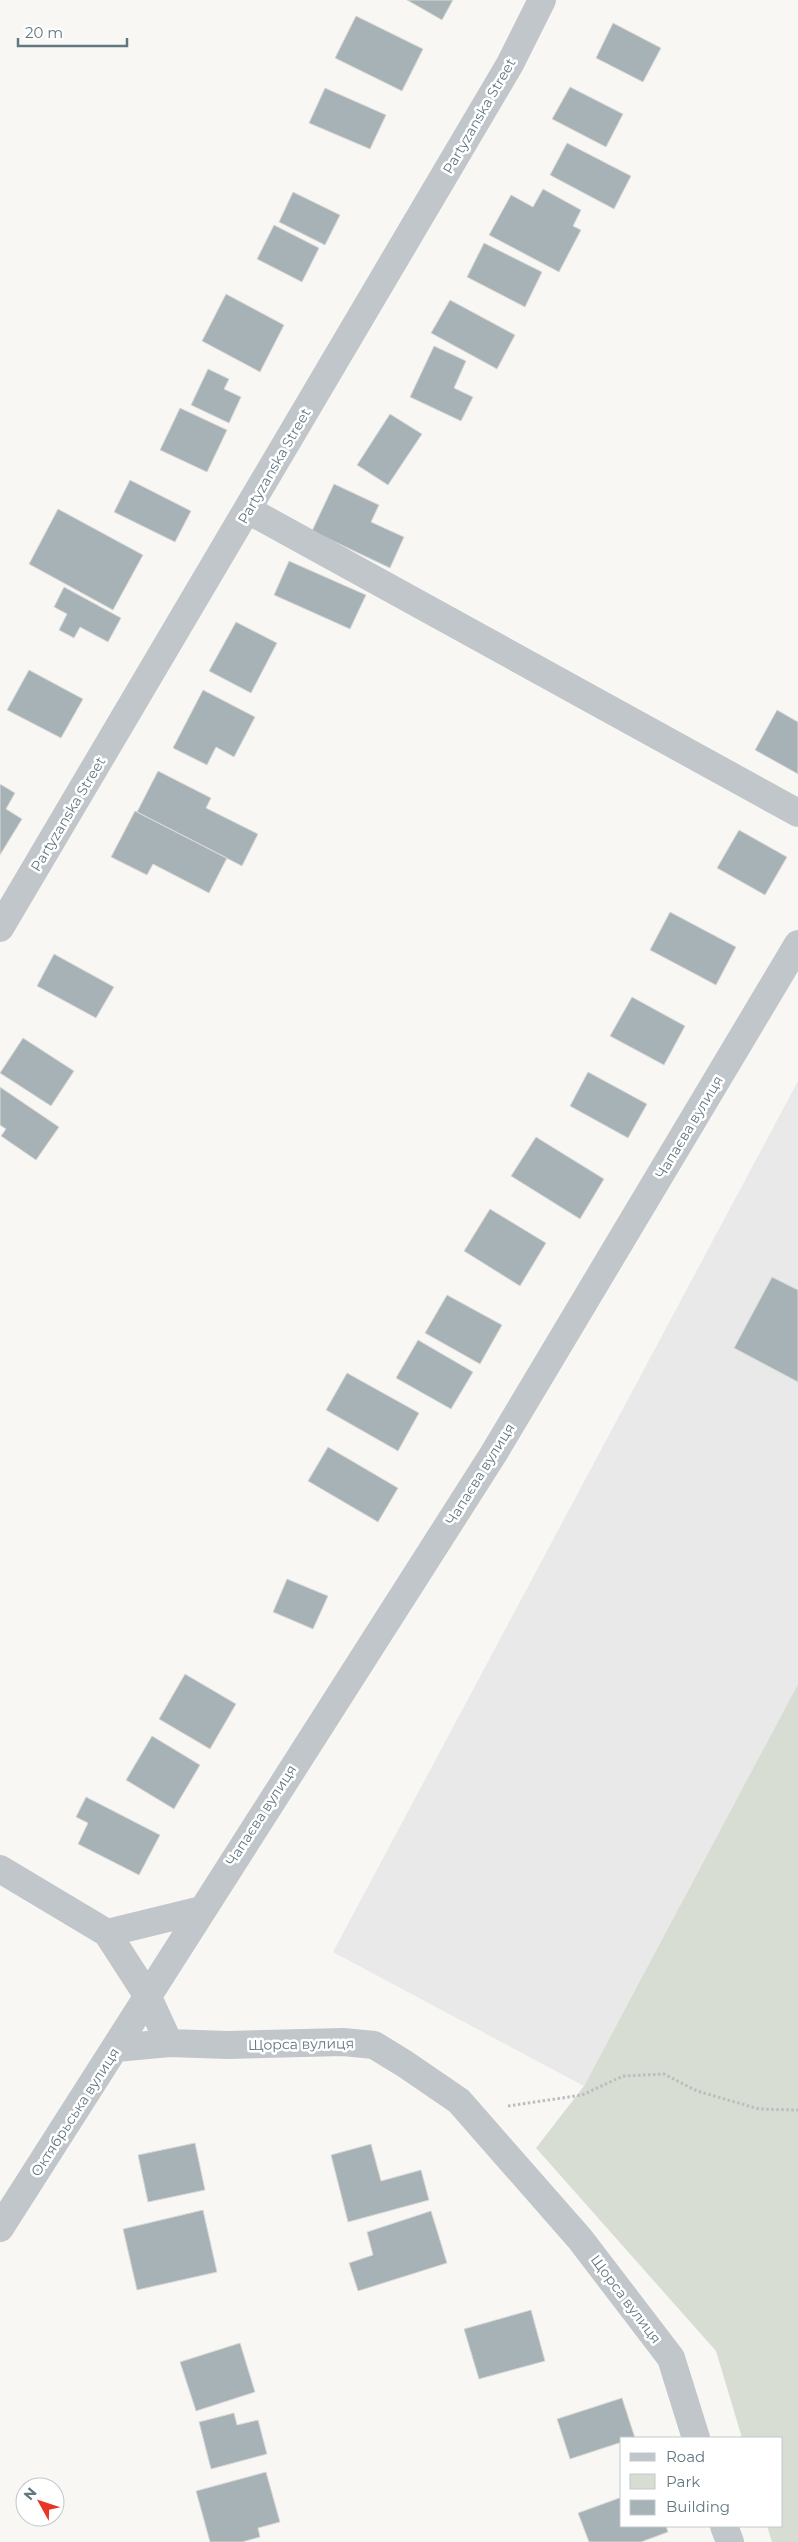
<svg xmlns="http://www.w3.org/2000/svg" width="798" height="2542" viewBox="0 0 798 2542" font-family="Montserrat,sans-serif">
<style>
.built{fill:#e8e9e8}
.green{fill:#d8ddd3}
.building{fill:#a7b2b6;stroke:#d9d9d7}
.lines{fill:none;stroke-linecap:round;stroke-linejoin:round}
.path{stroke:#babec0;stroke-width:3;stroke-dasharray:2.5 2.5;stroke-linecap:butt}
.minor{stroke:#c0c6c9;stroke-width:28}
.labels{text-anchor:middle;stroke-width:5;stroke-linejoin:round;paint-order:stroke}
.street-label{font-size:14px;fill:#627780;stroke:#fff}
</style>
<rect width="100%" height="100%" fill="#f8f7f4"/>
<path class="built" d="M798,1081V1684L584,2086L333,1952Z"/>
<path class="green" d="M798,1684V2542H772L767,2526H782V2438H742L716,2351L536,2148L584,2086Z"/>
<path class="building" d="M407,0H453L442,20Z
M356,16L423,49L402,91L335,58Z
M613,23L661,48L643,82L596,58Z
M570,87L623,114L606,147L552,119Z
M325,88L386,115L370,149L309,123Z
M567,143L631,176L614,209L550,175Z
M543,189L581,210L573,226L581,230L559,272L489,235L511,195L533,207Z
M293,192L340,215L325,245L279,222Z
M274,225L319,248L302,282L257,259Z
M484,243L542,272L525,307L467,277Z
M226,294L284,325L260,372L202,341Z
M450,300L515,335L497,369L431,333Z
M434,346L466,361L454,388L473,397L461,421L410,397Z
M208,369L229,379L224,389L241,397L229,423L191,405Z
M180,408L227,430L207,472L160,450Z
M390,414L422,434L388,485L357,465Z
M130,480L191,511L175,542L114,512Z
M334,484L379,505L371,522L404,537L390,568L312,531Z
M58,509L143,555L113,610L29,564Z
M289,561L366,595L350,629L274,595Z
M64,587L121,618L108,642L80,627L74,638L59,630L67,614L54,607Z
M236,622L277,643L251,693L209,671Z
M29,670L83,699L61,738L7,710Z
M203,690L255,717L234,757L216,747L207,765L173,748Z
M777,710L798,722V774L755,750Z
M158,771L211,798L206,808L258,834L242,866L137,812Z
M0,784L15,793L6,809L22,819L0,855Z
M135,811L227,858L209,893L153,864L147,875L111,857Z
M739,830L787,857L765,895L717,868Z
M670,912L736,947L716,985L650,950Z
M54,954L114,987L96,1018L37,986Z
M632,997L685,1026L664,1065L610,1036Z
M23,1038L74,1071L51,1106L0,1073Z
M588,1072L647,1104L628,1138L570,1106Z
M0,1087L59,1127L36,1160L1,1136L6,1129L0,1125Z
M536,1137L604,1179L580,1219L511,1176Z
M490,1209L546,1243L520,1286L464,1251Z
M772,1277L798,1290V1382L734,1348Z
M447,1295L502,1325L480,1364L425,1333Z
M418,1340L473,1372L451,1409L396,1378Z
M347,1373L419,1413L398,1451L326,1410Z
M328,1447L398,1488L378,1522L308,1481Z
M287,1579L328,1596L313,1629L273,1612Z
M185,1674L236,1704L210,1749L159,1719Z
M152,1736L200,1765L174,1809L126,1780Z
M86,1797L160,1835L139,1875L78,1844L88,1823L76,1817Z
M195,2143L205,2190L148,2202L138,2155Z
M371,2144L381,2181L421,2170L429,2200L348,2222L331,2155Z
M203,2210L217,2272L137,2290L123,2229Z
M431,2211L447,2263L358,2291L349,2263L373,2255L367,2232Z
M531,2310L545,2361L479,2379L464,2329Z
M240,2343L255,2392L196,2411L180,2362Z
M622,2398L635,2438H622V2442L570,2459L557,2419Z
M234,2413L237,2425L258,2420L267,2454L211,2469L199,2422Z
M266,2472L280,2522L258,2528L260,2537L242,2542H210L196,2491Z
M622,2497V2526H666L668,2532L641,2542H589L578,2513Z"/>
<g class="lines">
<path class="path" d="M508,2106L582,2095L623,2076L664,2074L697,2091L759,2109L798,2110"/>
<path class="minor" d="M248,510L798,813
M0,928L510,64L542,0
M0,1869L107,1933L147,1995L169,2043
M107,1933L201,1910
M116,2048L169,2043L228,2045L343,2042L374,2045L405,2064L459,2101L580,2239L671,2358L696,2438
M0,2228L494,1453L798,944
M724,2526L730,2542"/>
</g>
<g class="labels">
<g class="street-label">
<text transform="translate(479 116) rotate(-60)" y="5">Partyzanska Street</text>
<text transform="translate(274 466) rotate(-60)" y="5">Partyzanska Street</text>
<text transform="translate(68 814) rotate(-59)" y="5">Partyzanska Street</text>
<text transform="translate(689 1127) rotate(-59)" y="5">Чапаєва вулиця</text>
<text transform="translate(480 1474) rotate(-58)" y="5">Чапаєва вулиця</text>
<text transform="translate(261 1815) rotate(-57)" y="5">Чапаєва вулиця</text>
<text transform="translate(301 2044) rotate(-1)" y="5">Щорса вулиця</text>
<text transform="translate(75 2112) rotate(-57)" y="5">Октябрьська вулиця</text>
<text transform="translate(626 2299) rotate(53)" y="5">Щорса вулиця</text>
</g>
</g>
<rect x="620" y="2437" width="162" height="90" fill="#ffffff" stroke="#c0c9cc"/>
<rect x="630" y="2453" width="25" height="8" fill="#c0c6c9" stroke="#c0c9cc"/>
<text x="666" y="2462" font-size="15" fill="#627780">Road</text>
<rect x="630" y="2474" width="25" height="15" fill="#d8ddd3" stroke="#c0c9cc"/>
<text x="666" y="2487" font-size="15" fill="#627780">Park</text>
<rect x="630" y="2500" width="25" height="15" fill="#a7b2b6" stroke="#c0c9cc"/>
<text x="666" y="2512" font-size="15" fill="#627780">Building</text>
<g transform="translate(40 2502) rotate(310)"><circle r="24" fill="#ffffff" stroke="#c0c9cc"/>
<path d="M0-4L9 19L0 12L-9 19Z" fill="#e83524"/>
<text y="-8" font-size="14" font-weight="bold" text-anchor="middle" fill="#627780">N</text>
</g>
<path d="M18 38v8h109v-8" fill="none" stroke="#627780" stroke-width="2.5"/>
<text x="25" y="38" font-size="15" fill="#627780" stroke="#ffffff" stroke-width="4" paint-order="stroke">20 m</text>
</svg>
